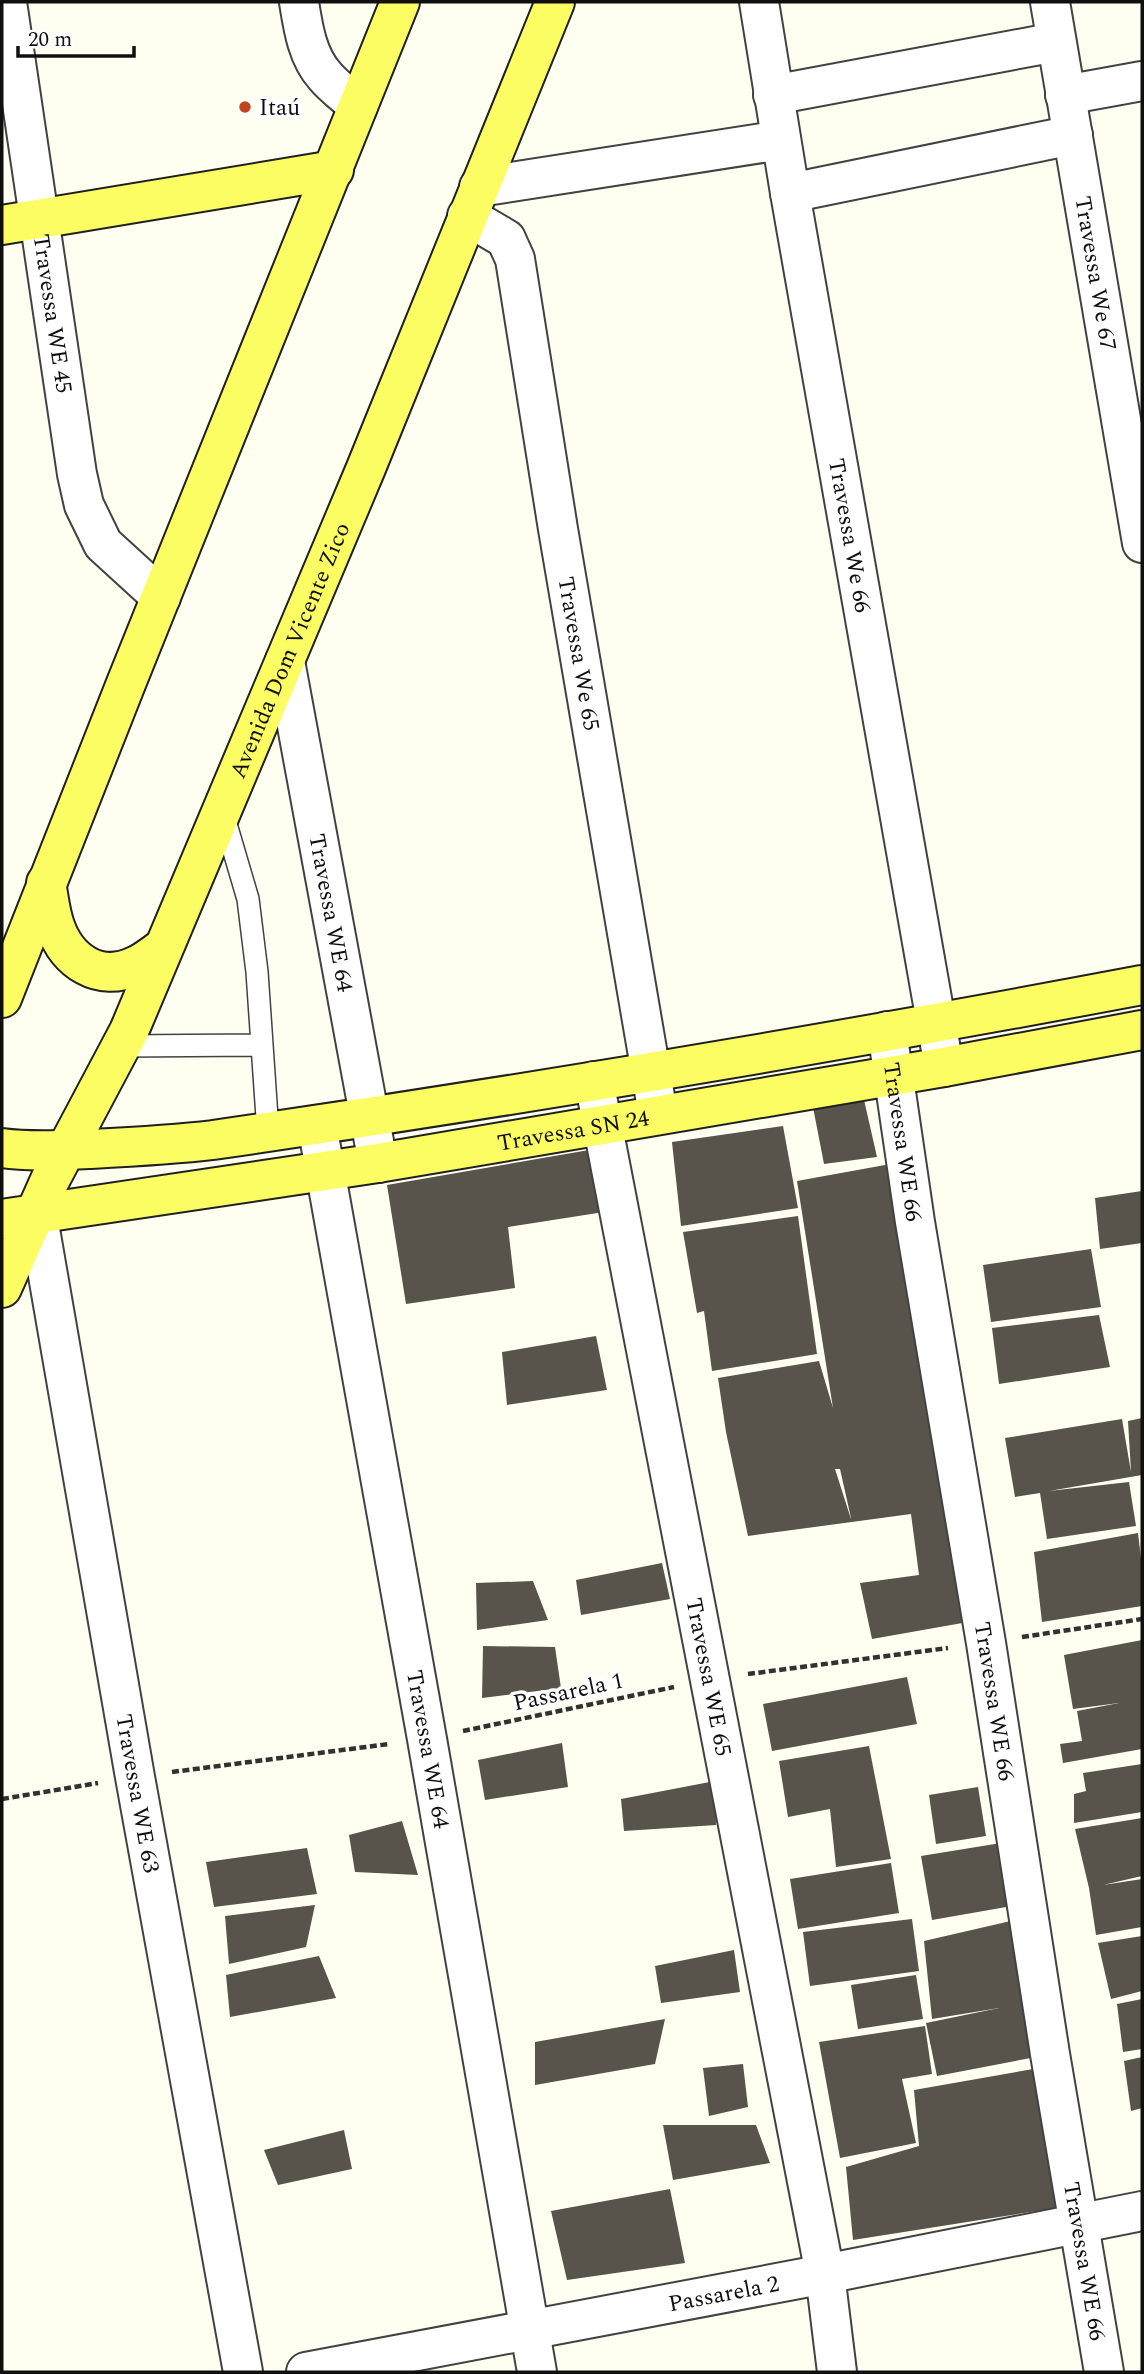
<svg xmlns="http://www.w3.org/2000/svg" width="1144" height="2374" viewBox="0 0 1144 2374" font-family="Spectral,serif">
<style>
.building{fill:#58534b;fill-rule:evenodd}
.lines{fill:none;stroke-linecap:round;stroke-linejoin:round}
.service-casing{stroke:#424242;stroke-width:24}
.minor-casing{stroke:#424242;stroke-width:42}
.primary-casing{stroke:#202020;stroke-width:42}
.path{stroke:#313131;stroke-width:4.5;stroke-dasharray:7 3.5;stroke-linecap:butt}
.service{stroke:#fff;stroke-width:21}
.minor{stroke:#fff;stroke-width:38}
.primary{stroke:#fcfc63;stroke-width:38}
.poi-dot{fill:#c54221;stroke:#fff;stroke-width:2.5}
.labels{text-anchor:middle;stroke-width:7;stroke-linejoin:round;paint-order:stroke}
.poi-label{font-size:23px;fill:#0f0f0f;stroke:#fff;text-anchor:start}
.street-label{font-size:23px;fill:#0f0f0f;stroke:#fff}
</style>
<rect width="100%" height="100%" fill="#fefff1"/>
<path class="building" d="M862,1091L877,1157L824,1164L812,1102Z
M783,1126L798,1208L681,1226L672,1142Z
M589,1150L604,1212L508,1227L515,1288L406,1304L387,1185Z
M896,1163L968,1622L872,1639L860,1583L919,1575L911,1514L748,1536L726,1432L718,1378L819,1361L833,1408L797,1181ZM835,1469H840L851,1518V1519Z
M1142,1191V1243L1100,1249L1095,1198Z
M798,1216L817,1354L712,1371L704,1311L697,1313L683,1232Z
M1091,1249L1101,1307L991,1322L983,1265Z
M1099,1315L1110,1367L999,1384L992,1328Z
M596,1336L607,1390L507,1405L502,1352Z
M1142,1418V1475L1049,1491L1129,1482L1136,1526L1047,1539L1040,1493L1015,1497L1005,1438L1122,1419L1131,1472L1128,1421Z
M1138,1533L1142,1567V1606L1042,1622L1034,1552Z
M662,1563L670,1599L581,1615L576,1580Z
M533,1581L548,1620L477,1630L476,1583Z
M1142,1640V1749L1063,1763L1060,1744L1082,1741L1077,1711L1119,1703L1073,1709L1064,1655Z
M483,1646L555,1647L561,1688L482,1698Z
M907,1677L917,1724L772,1751L763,1704Z
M562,1743L568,1787L485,1800L478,1760Z
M869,1746L891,1859L836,1867L830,1809L788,1817L779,1761Z
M1142,1764V1812L1074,1823V1794L1086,1791L1083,1773Z
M715,1781L716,1825L624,1831L621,1799Z
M978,1787L986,1836L936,1844L929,1795Z
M1142,1818V1876L1103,1885L1142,1879V1927L1096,1935L1089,1888L1075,1829Z
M402,1821L418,1875L355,1872L349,1835Z
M1001,1843L1012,1906L932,1920L921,1856Z
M307,1848L317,1894L214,1907L206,1862Z
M891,1863L899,1913L798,1929L790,1879Z
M315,1905L306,1947L229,1964L225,1916Z
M912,1919L919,1971L810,1986L803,1932Z
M1015,1920L1036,2057L937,2076L926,2023L999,2008L932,2019L924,1941Z
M1142,1936V1991L1111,1999L1098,1943Z
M734,1950L740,1992L661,2003L655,1966Z
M319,1956L336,1998L230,2017L226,1975Z
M916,1975L923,2019L858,2029L851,1985Z
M1142,1999V2049L1123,2052L1117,2004Z
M665,2019L655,2064L535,2085V2042Z
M925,2026L932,2074L902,2079L916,2143L840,2158L819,2042Z
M1142,2057V2108L1131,2111L1124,2061Z
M743,2064L748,2107L709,2116L703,2068Z
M1033,2069L1062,2207L853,2240L846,2167L919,2146L914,2090Z
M663,2125H756L770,2163L673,2180Z
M344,2130L352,2169L278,2185L264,2150Z
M670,2189L685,2263L567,2280L551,2211Z"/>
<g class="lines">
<g class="service-casing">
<path id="service" d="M223,814L248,899L257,972L268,1132
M122,1046L262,1045"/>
</g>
<g class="minor-casing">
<g id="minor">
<path id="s1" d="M7,2L77,474L84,505L103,544L161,597"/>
<path d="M299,2C303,27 307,56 325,76C334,87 347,96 358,106"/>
<path id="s2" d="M759,2L790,193L944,1067"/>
<path id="s3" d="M1050,2L1142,543"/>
<path d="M773,95L1056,42"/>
<path d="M1065,95L1142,81"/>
<path d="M479,187L781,140"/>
<path d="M790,193L1073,135"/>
<path id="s4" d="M467,216L506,239L515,259L558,529L658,1114"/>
<path id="s5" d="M285,661L378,1163"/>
<path id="s6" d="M887,1031L915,1222L986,1643L1050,2054L1104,2372"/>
<path id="s7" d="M594,1081L825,2274L837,2372"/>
<path id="s8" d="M317,1125L427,1739L537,2372"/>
<path id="s9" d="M37,1212L135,1777L243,2372"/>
<path id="s10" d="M306,2372L825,2274L1142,2211"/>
</g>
</g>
<g class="primary-casing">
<g id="primary">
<path d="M2,225L334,170"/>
<path d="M46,883C49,897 50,912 55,926C67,961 99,983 135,966C145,962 154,954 163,948"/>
<path d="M2,998L125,686L400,2"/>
<path d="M2,1148C30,1152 60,1150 89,1149C130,1147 172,1145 213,1140C524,1095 834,1043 1142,985"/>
<path id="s11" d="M2,1219L378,1163L944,1067L1142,1030"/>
<path id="s12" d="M2,1288L50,1180L129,1031L366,468L555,2"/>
</g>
</g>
<path class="path" d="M1022,1637L1142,1619
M748,1674L948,1648
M463,1731L674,1687
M172,1772L389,1744
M2,1799L98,1783"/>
<use href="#service" class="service"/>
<use href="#minor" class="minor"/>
<use href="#primary" class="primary"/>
</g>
<circle class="poi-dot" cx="245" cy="107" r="7"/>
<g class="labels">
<g class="poi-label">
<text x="259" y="115">Itaú</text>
</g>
<g class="street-label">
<text dy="8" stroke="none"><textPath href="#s3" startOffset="275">Travessa We 67</textPath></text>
<text dy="8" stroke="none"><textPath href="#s1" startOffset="315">Travessa WE 45</textPath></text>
<text dy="8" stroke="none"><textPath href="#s2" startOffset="541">Travessa We 66</textPath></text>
<text dy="8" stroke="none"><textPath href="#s12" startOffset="700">Avenida Dom Vicente Zico</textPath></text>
<text dy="8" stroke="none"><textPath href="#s4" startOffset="467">Travessa We 65</textPath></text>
<text dy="8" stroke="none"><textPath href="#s5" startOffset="256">Travessa WE 64</textPath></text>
<text dy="8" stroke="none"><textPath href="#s11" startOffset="578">Travessa SN 24</textPath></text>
<text dy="8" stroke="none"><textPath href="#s6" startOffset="112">Travessa WE 66</textPath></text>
<text dy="8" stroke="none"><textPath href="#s7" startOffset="607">Travessa WE 65</textPath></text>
<text transform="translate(568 1691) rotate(-12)" y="8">Passarela 1</text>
<text dy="8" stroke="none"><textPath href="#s6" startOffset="679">Travessa WE 66</textPath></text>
<text dy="8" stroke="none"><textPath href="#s8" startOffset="634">Travessa WE 64</textPath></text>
<text dy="8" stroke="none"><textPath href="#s9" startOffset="590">Travessa WE 63</textPath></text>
<text dy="8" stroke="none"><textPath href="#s6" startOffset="1246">Travessa WE 66</textPath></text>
<text dy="8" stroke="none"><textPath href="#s10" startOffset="425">Passarela 2</textPath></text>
</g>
</g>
<rect width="1144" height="2374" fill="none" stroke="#0f0f0f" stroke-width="7"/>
<path d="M18 46v10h116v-10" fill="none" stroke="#0f0f0f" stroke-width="3.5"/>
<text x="28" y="46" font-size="21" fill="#0f0f0f" stroke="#ffffff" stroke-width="5" paint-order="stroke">20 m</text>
</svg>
